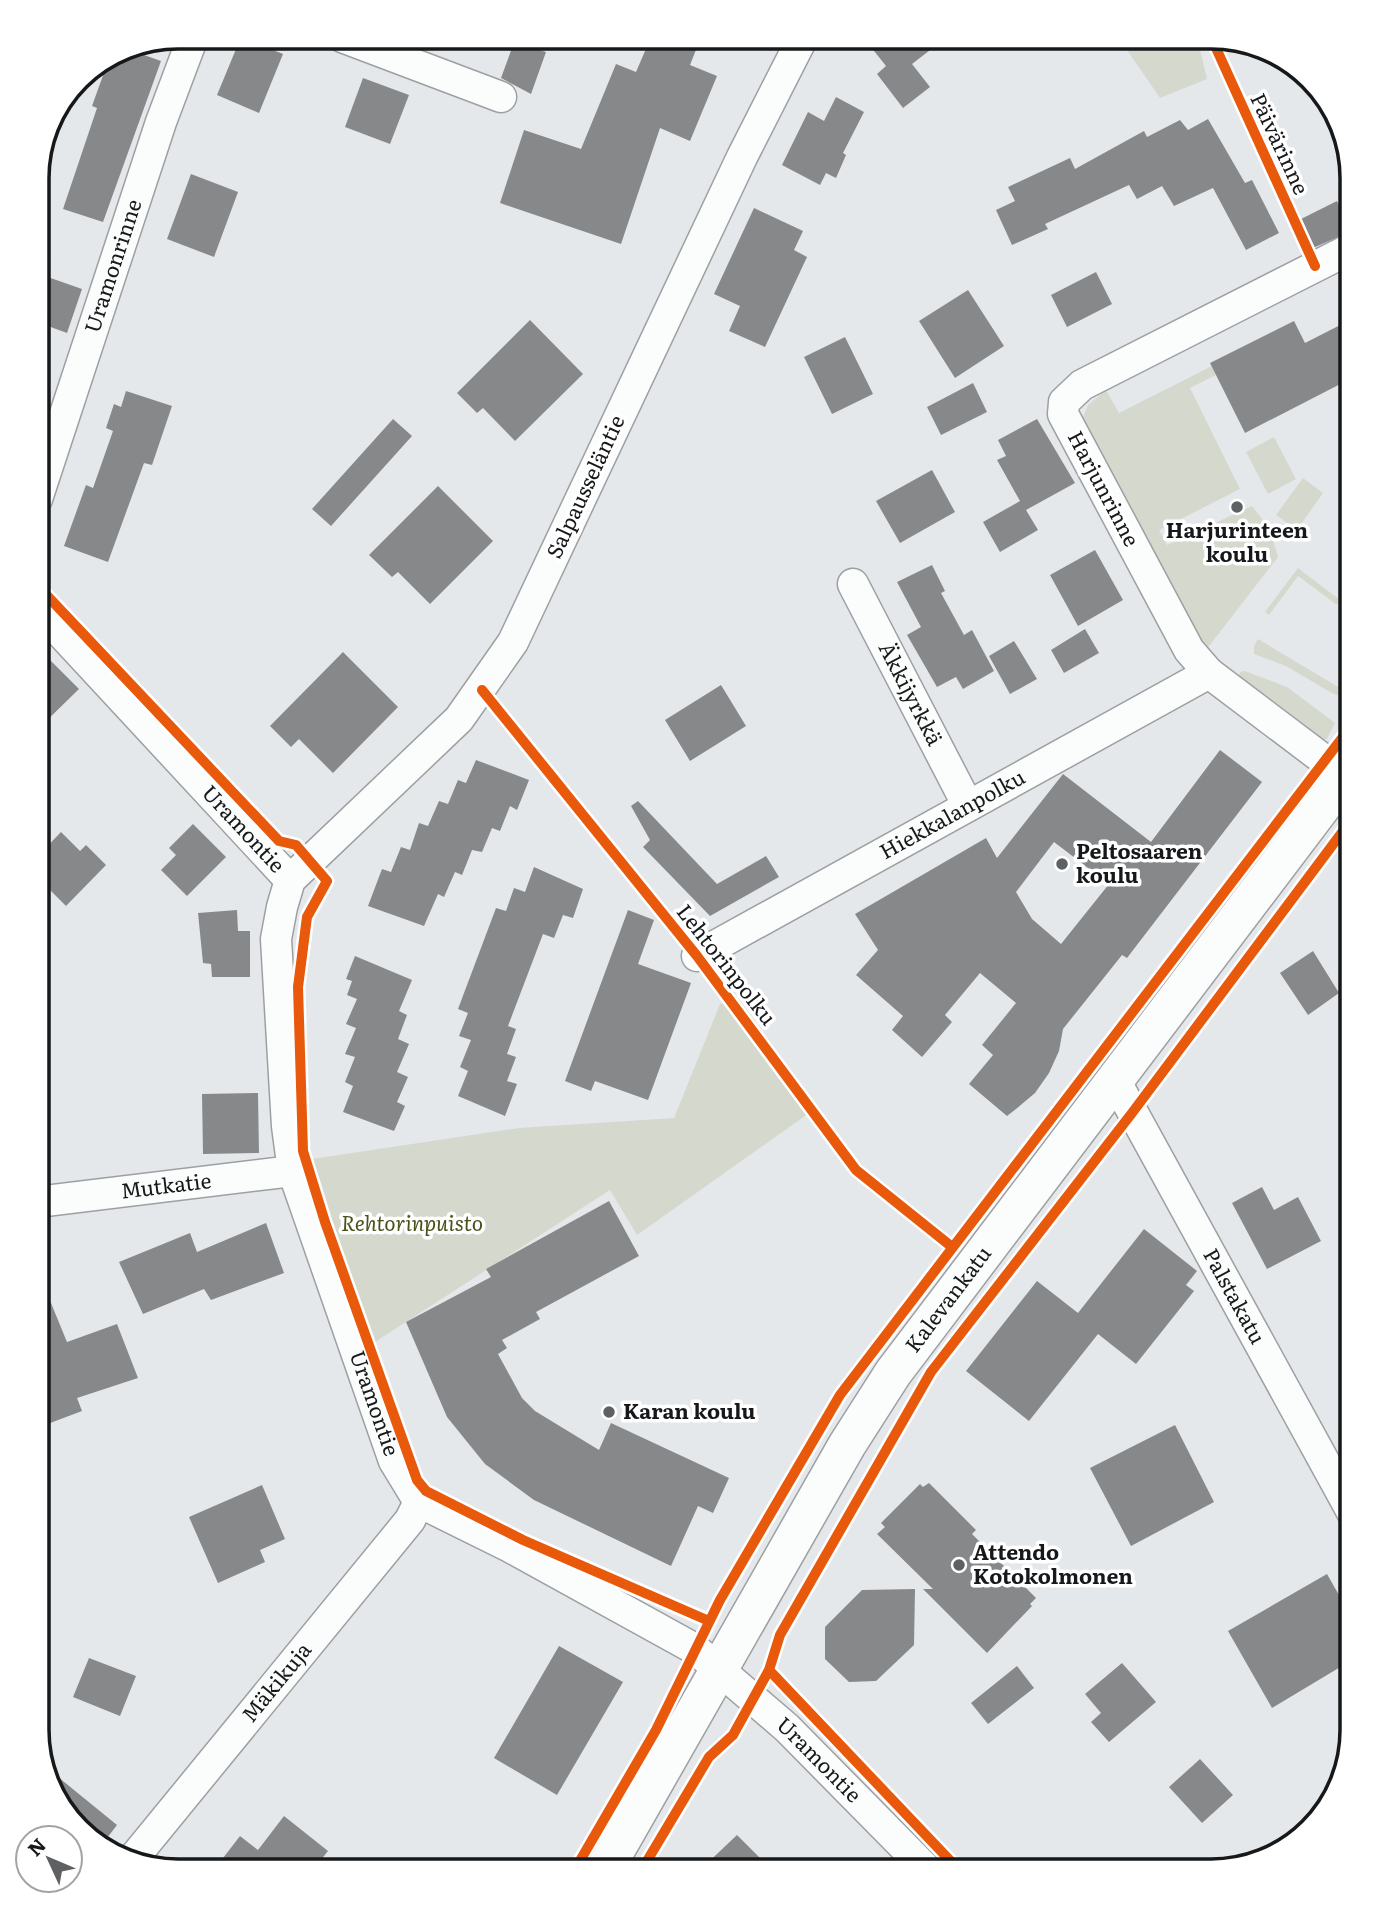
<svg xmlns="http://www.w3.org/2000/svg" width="1389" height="1908" viewBox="0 0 1389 1908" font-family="Literata,serif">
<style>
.green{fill:#d5d9cd}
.building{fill:#87888a;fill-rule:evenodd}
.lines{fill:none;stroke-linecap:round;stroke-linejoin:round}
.minor-casing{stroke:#9e9fa2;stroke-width:33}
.tertiary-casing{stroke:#9e9fa2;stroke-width:40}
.minor{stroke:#fbfcfc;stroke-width:30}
.tertiary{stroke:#fbfcfc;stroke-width:37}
.cycleway-casing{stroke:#fff;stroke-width:15}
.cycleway{stroke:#e8590c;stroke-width:10}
.poi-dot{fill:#5e6163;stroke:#fff;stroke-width:2.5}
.labels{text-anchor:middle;stroke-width:7;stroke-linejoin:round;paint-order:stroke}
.street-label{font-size:21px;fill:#16181a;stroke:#fff}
.poi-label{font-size:21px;font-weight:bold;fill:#16181a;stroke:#fff;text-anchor:start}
.park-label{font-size:21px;font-style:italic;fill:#4a521b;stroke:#fff}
.rim{fill:none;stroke:#16181a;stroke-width:3.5}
</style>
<rect width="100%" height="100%" fill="#e5e8eb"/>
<path class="green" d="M1118,37H1197L1207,79L1160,98Z
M1212,366L1216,375L1190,388L1240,489L1159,530L1167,545L1252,506L1270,529L1278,557L1206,650L1202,649L1082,420L1088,405L1106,390L1119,413Z
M1274,437L1296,479L1268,494L1246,452Z
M1303,478L1323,493L1297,530L1276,515Z
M1298,568L1340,600L1337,605L1298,576L1269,615L1265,612Z
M1258,639L1350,694L1352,692V701L1332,693L1286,666L1254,654V646Z
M1245,671L1287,687L1335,723L1327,739H1319L1238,680L1240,672Z
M731,1002L812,1111L637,1235L610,1190L375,1342L318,1208L312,1159L519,1128L674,1118L720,1004Z"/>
<path class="building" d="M241,37L283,54L259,113L217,95Z
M516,37H540L536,49L546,52L531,94L501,78Z
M651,37H701L690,65L717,76L690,141L660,128L621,244L500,203L524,130L581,149L616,64L636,72Z
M863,37H947L912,64L930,87L903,108L877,74L886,66Z
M124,48L161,61L103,222L63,209L97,108L92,106L110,56Z
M363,78L409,95L390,144L345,127Z
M836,97L864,112L843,153L846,155L836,178L826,173L820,185L782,165L808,112L824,121Z
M1208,119L1245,183L1252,180L1279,233L1246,250L1213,188L1174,206L1162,186L1137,199L1129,185L1045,224L1048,229L1012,245L996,210L1015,201L1008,187L1070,158L1075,169L1144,131L1147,137L1180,120L1188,130Z
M191,174L238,192L214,257L167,239Z
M1337,201L1352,231L1313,248L1299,220Z
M754,208L803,231L794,250L807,257L765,347L729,331L740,306L714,294Z
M1352,268V302L1339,274Z
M1096,272L1112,304L1067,327L1051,295Z
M42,275L82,289L67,333L37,322V289Z
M968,290L1004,346L955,378L919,321Z
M1352,319V378L1245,433L1210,363L1294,321L1305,343Z
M530,320L583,374L515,441L483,408L477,413L457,393Z
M845,337L873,394L832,414L804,357Z
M973,383L987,412L941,435L927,407Z
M126,391L172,406L152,465L144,463L108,562L64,546L86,485L93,488L113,431L106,428L114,404L121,407Z
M393,419L412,436L331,526L312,509Z
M1037,419L1075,483L1026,510L1038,530L1000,552L983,522L1020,501L997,460L1006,456L998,440Z
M932,470L955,512L900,543L876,501Z
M438,486L493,541L430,604L398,572L392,577L369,555Z
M1095,550L1123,600L1078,626L1050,575Z
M932,565L945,591L941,593L964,635L972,630L994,671L963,689L956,677L937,687L907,635L921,627L897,582Z
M1085,629L1099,653L1064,673L1051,650Z
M1014,641L1037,679L1010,694L989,656Z
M37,647L79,689L37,730Z
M343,652L398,707L333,773L299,739L291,747L270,726Z
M721,685L746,726L690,761L665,720Z
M1220,750L1262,782L1127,958L1122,955L1063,1029L1059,1051L1049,1073L1035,1093L1016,1109L1007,1116L969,1084L993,1055L982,1045L1016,1003L980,973L945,1015L952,1022L922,1057L892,1030L903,1016L856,975L878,950L855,914L986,838L997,858L1063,774L1151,842ZM1054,842L1109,884L1061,944L1032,919L1016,892Z
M476,760L529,780L517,810L510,806L500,831L492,828L482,852L472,850L462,875L455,872L444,897L438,894L424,926L368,906L382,869L391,872L401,847L410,850L419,823L428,826L439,801L448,804L458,780L466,783Z
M638,801L717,884L766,856L779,877L710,916L643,847L650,840L631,806Z
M193,824L226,857L187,896L161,870L176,855L169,848Z
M61,832L80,851L86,845L106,865L66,906L49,889L37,902V857Z
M534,867L583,889L573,918L563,915L554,938L543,934L508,1026L516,1029L507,1054L516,1057L507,1081L517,1084L505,1116L458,1096L468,1071L460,1067L471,1040L459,1036L468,1013L458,1009L496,908L506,911L514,888L525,892Z
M237,910L238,931H250V977H212L211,964L203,963L198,913Z
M628,910L654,920L638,964L691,983L648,1100L595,1081L591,1091L565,1081Z
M1313,951L1339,993L1308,1015L1280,973Z
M355,956L412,980L399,1011L407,1015L398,1039L409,1044L397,1072L408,1077L397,1102L405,1106L394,1131L343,1112L353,1086L345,1082L355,1057L345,1054L356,1028L346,1024L357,999L347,995L352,981L346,979Z
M258,1093L259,1153L203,1154L202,1094Z
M1262,1187L1274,1210L1298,1197L1321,1241L1267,1269L1232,1203Z
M609,1201L639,1256L536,1312L540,1319L502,1340L507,1348L498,1354L522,1398L535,1411L599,1450L611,1423L729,1478L713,1513L698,1506L671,1566L534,1500L485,1464L447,1417L406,1322L491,1277L486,1269Z
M266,1223L284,1273L211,1300L204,1289L143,1314L119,1262L190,1233L197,1252Z
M1144,1229L1197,1271L1186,1285L1194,1291L1136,1364L1098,1334L1029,1421L966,1371L1037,1281L1078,1313Z
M37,1269L67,1342L117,1324L138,1378L77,1398L82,1411L37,1428Z
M1175,1425L1214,1502L1131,1546L1090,1468Z
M929,1483L976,1530L972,1534L1036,1598L1030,1604L1032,1606L987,1653L923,1589H933L877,1534L885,1527L881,1523L920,1484L923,1487Z
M262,1485L285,1539L260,1550L265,1562L218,1583L189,1517Z
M1327,1574L1352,1618V1660L1272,1708L1228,1631Z
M915,1589L914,1645L876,1681L849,1682L825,1659V1627L862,1590Z
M559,1646L623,1682L557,1795L494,1758Z
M89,1658L136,1676L120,1716L73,1697Z
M1122,1663L1156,1702L1109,1742L1091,1722L1101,1713L1085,1694Z
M1017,1666L1034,1688L988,1724L971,1703Z
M1200,1759L1233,1795L1202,1823L1169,1787Z
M47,1768L117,1825L101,1846L56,1801Z
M284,1816L328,1851L312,1871H213L240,1836L258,1850Z
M737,1835L773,1871H699Z"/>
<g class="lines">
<g class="minor-casing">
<g id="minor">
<path d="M342,37L501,97"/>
<path id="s1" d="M803,37L742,157L513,642L459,719L290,880L282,907L276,939L287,1126L293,1171L394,1461L419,1502L510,1547L695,1649L787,1728L928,1871"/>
<path id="s2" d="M37,499L161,122L193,37"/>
<path id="s3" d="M853,584L968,806"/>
<path id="s4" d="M37,607L290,880"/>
<path d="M1352,781L1209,673L1189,650L1063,414L1064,402L1082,385L1352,248"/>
<path id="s5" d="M697,956L1209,673"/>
<path id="s6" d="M1115,1080L1352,1512"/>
<path id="s7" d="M37,1202L293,1171"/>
<path id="s8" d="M132,1860L410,1520L419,1502"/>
</g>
</g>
<g class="tertiary-casing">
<g id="tertiary">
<path id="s9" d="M604,1871L847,1445L893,1373L1352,767"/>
</g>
</g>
<use href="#minor" class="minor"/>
<use href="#tertiary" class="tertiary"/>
<g class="cycleway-casing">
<path id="cycleway" d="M1211,37L1315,266
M37,585L279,841L296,845L327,881L307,917L298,987L303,1151L325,1222L417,1480L426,1491L523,1540L709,1621
M482,690L697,956L856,1170L952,1247
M769,1670L960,1871
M574,1871L656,1730L720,1600L840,1395L1352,725
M641,1871L709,1757L733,1735L769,1670L780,1635L931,1372L1132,1113L1352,819"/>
</g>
<use href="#cycleway" class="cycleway"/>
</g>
<g class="poi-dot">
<circle cx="1237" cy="507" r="7"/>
<circle cx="1062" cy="864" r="7"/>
<circle cx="609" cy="1412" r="7"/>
<circle cx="959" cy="1565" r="7"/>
</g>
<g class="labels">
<g class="street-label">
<text transform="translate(1279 144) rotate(65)" y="7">Päivärinne</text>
<text dy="7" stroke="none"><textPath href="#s2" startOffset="245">Uramonrinne</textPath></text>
<text transform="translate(586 487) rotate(-65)" y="7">Salpausseläntie</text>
<text transform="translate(1103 489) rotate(62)" y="7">Harjunrinne</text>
<text dy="7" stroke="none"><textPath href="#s3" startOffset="124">Äkkijyrkkä</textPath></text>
<text dy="7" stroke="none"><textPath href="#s5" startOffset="292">Hiekkalanpolku</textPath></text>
<text dy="7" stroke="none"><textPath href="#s4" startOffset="303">Uramontie</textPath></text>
<text transform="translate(726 965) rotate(52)" y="7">Lehtorinpolku</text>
<text dy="7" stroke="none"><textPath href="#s7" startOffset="130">Mutkatie</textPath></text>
<text dy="7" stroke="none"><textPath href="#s6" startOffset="247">Palstakatu</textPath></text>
<text dy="7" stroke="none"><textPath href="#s9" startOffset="668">Kalevankatu</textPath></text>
<text dy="7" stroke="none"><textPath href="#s1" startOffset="1538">Uramontie</textPath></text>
<text dy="7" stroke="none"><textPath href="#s8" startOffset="229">Mäkikuja</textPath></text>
<text dy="7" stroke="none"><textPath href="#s1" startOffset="2126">Uramontie</textPath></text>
</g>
<g class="poi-label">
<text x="1237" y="538" text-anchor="middle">Harjurinteen<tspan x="1237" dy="24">koulu</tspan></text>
<text x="1076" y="859">Peltosaaren<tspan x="1076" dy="24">koulu</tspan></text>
<text x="623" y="1419">Karan koulu</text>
<text x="973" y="1560">Attendo<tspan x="973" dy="24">Kotokolmonen</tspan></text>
</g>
<g class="park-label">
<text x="412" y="1231">Rehtorinpuisto</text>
</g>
</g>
<path d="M0 0H1389V1908H0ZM178 49H1211A129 129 0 0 1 1340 178V1730A129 129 0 0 1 1211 1859H178A129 129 0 0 1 49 1730V178A129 129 0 0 1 178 49Z" fill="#fff" fill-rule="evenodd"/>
<path class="rim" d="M178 49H1211A129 129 0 0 1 1340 178V1730A129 129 0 0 1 1211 1859H178A129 129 0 0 1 49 1730V178A129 129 0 0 1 178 49Z"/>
<g transform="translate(49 1859) rotate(314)"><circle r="33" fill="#ffffff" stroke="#a2a3a3" stroke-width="2"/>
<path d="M0-5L12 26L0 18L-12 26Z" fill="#5e6163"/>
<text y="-10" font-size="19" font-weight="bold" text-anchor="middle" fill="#16181a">N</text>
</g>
</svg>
